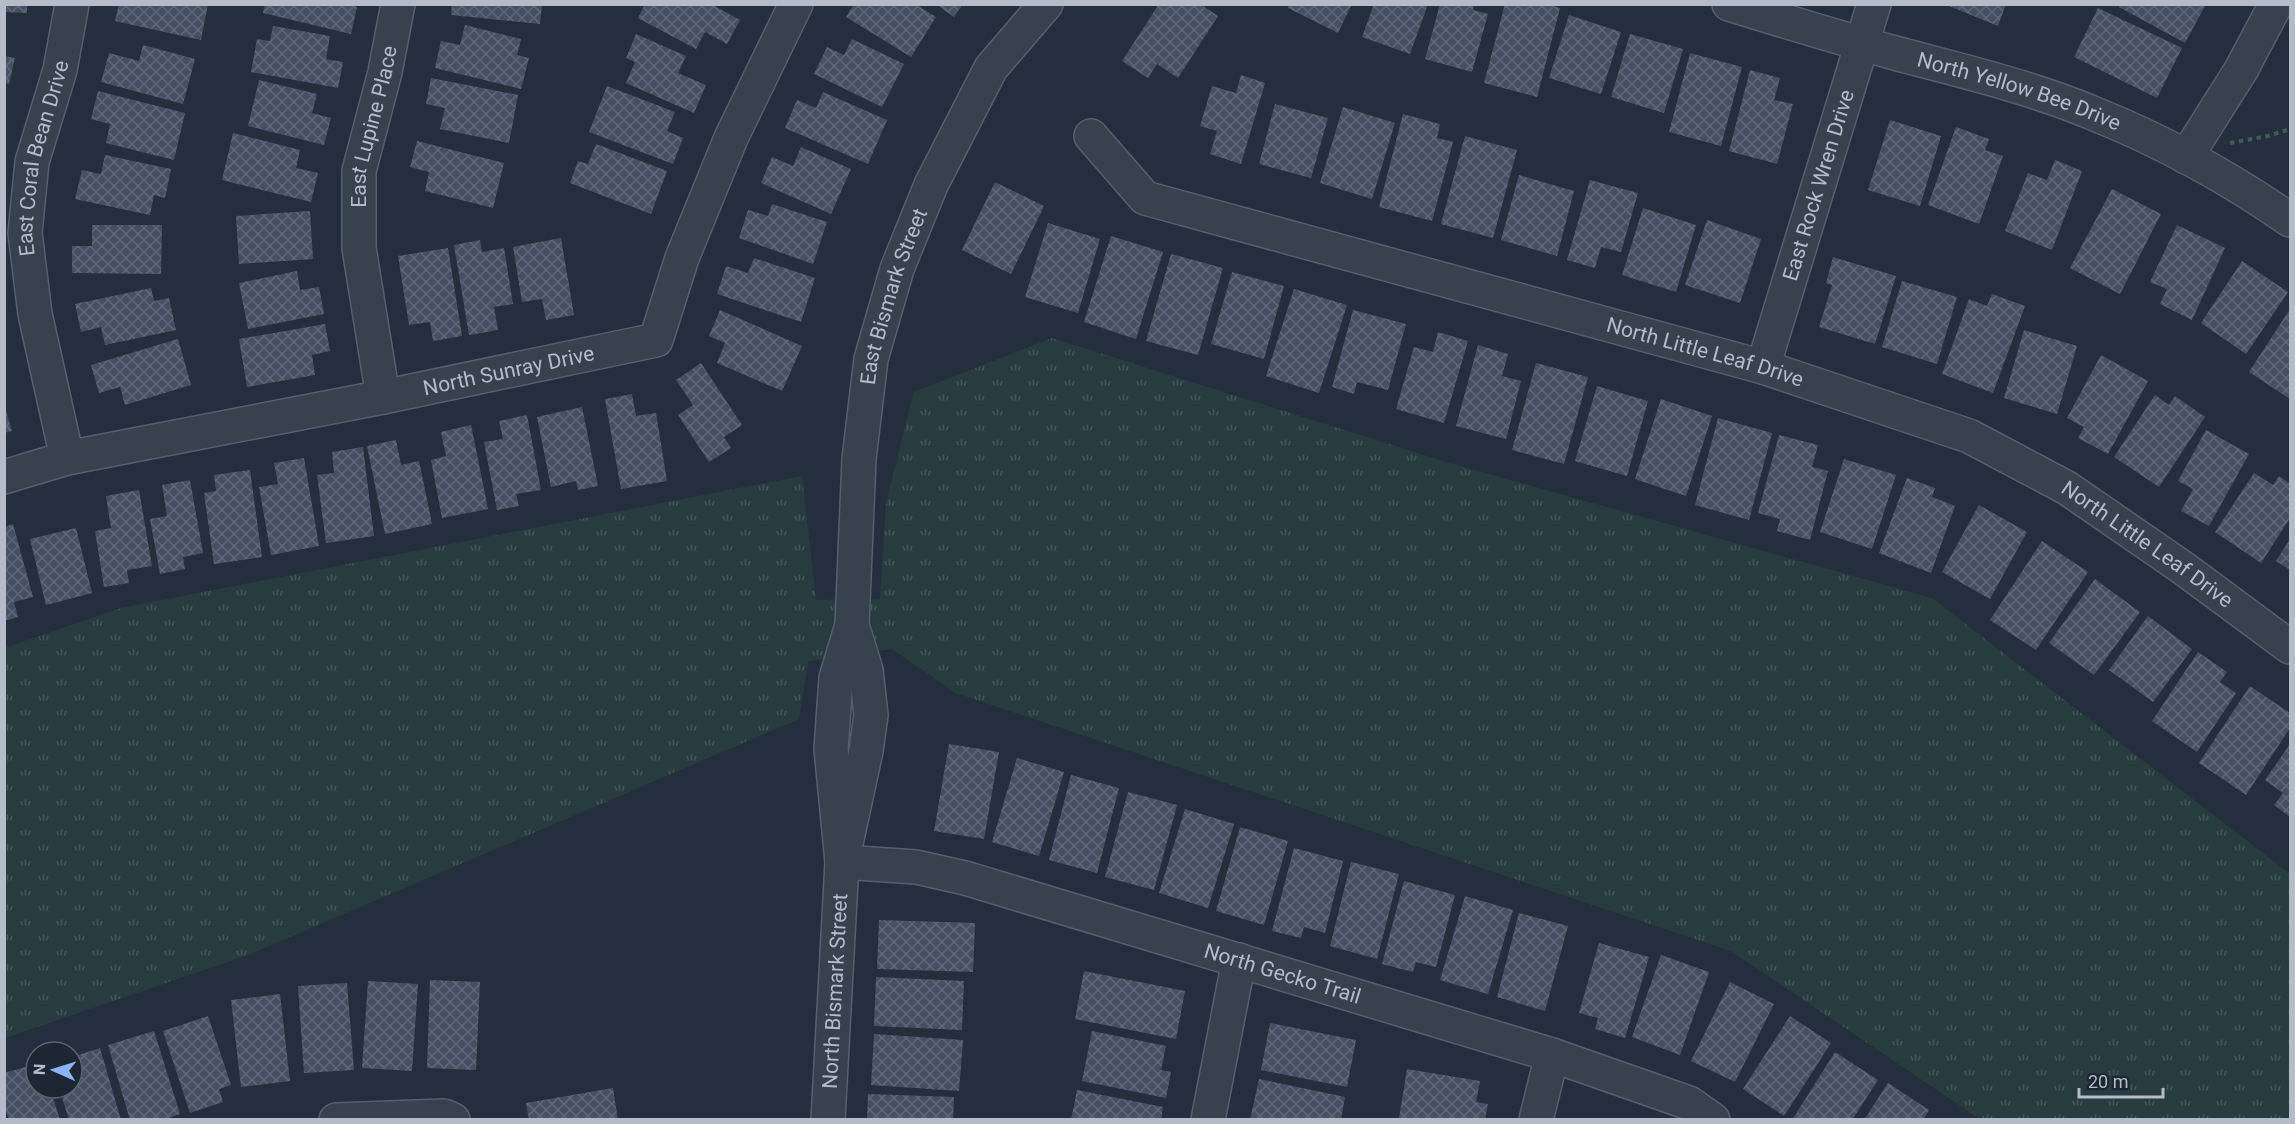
<svg xmlns="http://www.w3.org/2000/svg" width="2295" height="1124" viewBox="0 0 2295 1124" font-family="Roboto,sans-serif">
<style>
.grass{fill:url(#grass-tufts)}
.building{fill:url(#building-cross-hatch)}
.lines{fill:none;stroke-linecap:round;stroke-linejoin:round}
.minor-casing{stroke:#565f6c;stroke-width:36}
.path{stroke:#44595c;stroke-width:4;stroke-dasharray:4.5 4.5;stroke-linecap:butt}
.minor{stroke:#38414e;stroke-width:33}
.labels{text-anchor:middle;stroke-width:4.5;stroke-linejoin:round;paint-order:stroke}
.street-label{font-size:21px;fill:#b4bcc9;stroke:#1d2633}
</style>
<defs>
<pattern id="grass-tufts" width="24" height="20" patternUnits="userSpaceOnUse" patternTransform="scale(1.5)"><rect width="24" height="20" fill="#263c3f"/><path d="M3 7l-1-3M5 7V3M7 7l1-3M15 17l-1-3M17 17v-4M19 17l1-3" fill="none" stroke="#435659"/></pattern>
<pattern id="building-cross-hatch" width="8" height="8" patternUnits="userSpaceOnUse" patternTransform="scale(1.5)"><rect width="8" height="8" fill="#455162"/><path d="M0 0l8 8M0 8l8-8" fill="none" stroke="#5d6877"/></pattern>
</defs>
<rect width="100%" height="100%" fill="#242f3e"/>
<path class="grass" d="M1052,338L1446,462L1932,598L2290,874V1119H1980L1731,951L956,693L892,649L808,661L799,719L248,955L5,1038L4,648L121,608L802,476L816,600L880,599L886,504L914,392Z"/>
<path class="building" d="M4,4H27V13L4,12Z
M119,4H208L201,40L115,21Z
M265,4H348L357,7L351,34L263,13Z
M452,4H542L540,24L451,15Z
M645,4H711L740,20L727,44L705,32L696,49L638,18Z
M854,4H915L936,17L911,57L846,17Z
M936,4H963L954,17Z
M1159,4H1200L1218,16L1178,78L1157,64L1148,78L1122,61Z
M1290,4H1352L1338,33L1288,8Z
M1374,4H1428L1410,54L1362,37Z
M1440,4H1474L1473,10L1488,14L1472,72L1425,59Z
M1505,4H1547L1560,8L1537,97L1484,83Z
M1944,4H2006L1998,26Z
M2120,4H2206L2185,43L2119,7Z
M2098,8L2182,48L2157,98L2074,57Z
M1569,15L1621,32L1601,94L1549,78Z
M465,25L521,39L517,55L529,58L521,89L435,68L441,41L460,45Z
M273,26L330,36L326,59L343,62L338,88L251,72L257,39L270,41Z
M636,34L686,56L678,73L706,85L694,113L626,83L635,62L626,58Z
M1630,34L1683,49L1664,113L1611,97Z
M852,39L904,64L882,107L814,74L827,47L844,55Z
M143,45L195,59L183,104L101,82L109,53L139,61Z
M1690,53L1742,67L1721,146L1669,132Z
M4,56L15,58L9,84L4,83Z
M1750,70L1780,78L1774,100L1793,104L1777,164L1729,151Z
M1241,75L1265,83L1241,164L1210,154L1217,131L1200,126L1212,86L1236,93Z
M431,78L518,95L509,143L440,129L445,108L426,104Z
M259,80L317,94L312,113L331,118L324,145L248,126Z
M607,86L675,112L667,131L683,138L673,164L589,132Z
M98,91L185,113L174,160L106,143L110,124L91,119Z
M823,92L887,120L868,164L785,128L797,100L816,108Z
M1275,104L1328,118L1311,178L1259,164Z
M1343,107L1395,123L1372,199L1320,183Z
M1403,114L1440,124L1437,138L1453,142L1432,221L1379,207Z
M1890,120L1941,136L1920,206L1868,190Z
M1956,127L1989,139L1985,150L2003,156L1979,224L1928,205Z
M233,133L300,150L296,168L318,173L311,202L222,180Z
M1465,136L1517,150L1493,238L1441,224Z
M417,141L504,163L493,208L425,191L429,172L410,167Z
M596,144L667,171L651,214L570,183L578,161L588,164Z
M801,147L851,169L831,214L761,183L772,157L793,166Z
M105,155L171,169L165,198L154,195L150,215L75,199L82,170L101,174Z
M2055,160L2082,171L2052,250L2005,231L2028,173L2047,180Z
M1519,175L1574,191L1557,256L1501,240Z
M1590,180L1638,193L1621,252L1601,247L1595,268L1567,260Z
M995,182L1044,206L1011,274L962,250Z
M2112,189L2161,214L2120,294L2070,268Z
M772,204L827,222L813,264L739,238L748,210L768,216Z
M1643,208L1696,225L1676,292L1622,275Z
M310,211L313,259L239,264L236,216Z
M1707,220L1761,239L1740,303L1685,285Z
M1048,223L1100,239L1078,313L1025,297Z
M92,225H162L161,274L72,273V246H92Z
M2177,225L2225,248L2192,320L2160,304L2167,289L2150,282Z
M1111,236L1163,252L1136,339L1084,322Z
M561,238L574,315L546,320L542,299L522,302L513,247Z
M480,240L482,252L504,248L513,304L494,307L498,330L469,335L454,245Z
M448,248L462,336L433,341L430,322L409,325L398,256Z
M1171,254L1223,268L1198,355L1146,341Z
M1833,257L1896,276L1875,344L1819,327L1832,285L1826,283Z
M754,258L815,278L801,322L717,294L726,266L748,273Z
M2242,261L2288,292L2246,354L2201,323Z
M297,271L300,290L319,287L324,314L248,329L239,283Z
M1232,272L1284,286L1264,359L1211,344Z
M1902,281L1957,297L1937,364L1882,347Z
M151,288L154,301L169,298L176,330L105,345L101,327L81,332L75,304Z
M1294,289L1347,305L1319,393L1266,376Z
M1992,294L2025,306L1993,393L1942,374L1969,299L1987,306Z
M2290,309V399L2249,372Z
M720,310L802,346L782,391L717,363L725,343L709,336Z
M1353,310L1406,324L1388,390L1357,382L1354,394L1332,387Z
M325,324L330,351L312,355L315,375L247,387L239,339Z
M2024,330L2077,346L2057,414L2004,398Z
M1438,332L1468,341L1444,423L1396,409L1414,347L1433,352Z
M178,339L191,385L125,405L120,387L99,393L91,365Z
M1478,345L1508,354L1502,376L1521,381L1506,439L1456,426Z
M2101,355L2148,381L2108,454L2078,438L2084,427L2067,418Z
M701,363L742,425L724,437L731,448L709,462L678,415L693,405L676,380Z
M1536,363L1588,377L1564,464L1512,450Z
M1597,386L1648,401L1627,476L1575,461Z
M632,394L636,416L656,413L667,481L621,489L605,399Z
M2155,395L2169,405L2175,396L2205,417L2159,487L2114,457Z
M1661,399L1712,416L1686,496L1635,479Z
M4,404L12,431L4,433Z
M582,407L598,486L578,490L576,481L551,487L537,417Z
M527,415L541,490L516,494L519,506L497,510L484,442L503,439L499,421Z
M1718,418L1772,433L1749,520L1695,505Z
M471,425L488,509L442,518L431,460L446,456L441,432Z
M2206,430L2249,454L2209,526L2181,511L2193,489L2178,481Z
M1779,435L1818,445L1812,467L1828,471L1810,540L1777,531L1780,519L1758,513Z
M396,440L401,465L419,461L432,524L385,534L367,446Z
M363,447L374,536L326,543L317,475L334,473L332,452Z
M304,458L319,546L271,555L259,487L278,484L274,463Z
M1844,459L1896,475L1872,549L1820,532Z
M250,470L262,557L214,564L204,493L216,491L214,475Z
M2254,473L2273,485L2279,476L2290,484V518L2261,563L2215,532Z
M1907,478L1935,488L1932,497L1955,506L1931,573L1879,553Z
M190,480L203,553L183,557L185,569L160,574L150,519L167,516L162,485Z
M139,490L152,566L127,570L129,583L104,587L95,531L111,528L106,496Z
M1979,505L2027,532L1990,599L1942,572Z
M13,524L33,597L14,602L18,617L4,621V527Z
M76,528L92,593L46,605L30,539Z
M2290,539V570L2276,561Z
M2042,541L2088,572L2036,650L1990,620Z
M2095,579L2140,612L2094,675L2049,643Z
M2148,616L2192,649L2153,702L2109,670Z
M2198,652L2227,672L2220,682L2236,693L2197,752L2152,721Z
M2250,686L2290,713V728L2246,795L2199,763Z
M949,744L999,752L984,839L934,831Z
M2290,744V817L2274,805L2283,793L2265,780Z
M1017,758L1064,772L1039,856L992,842Z
M1071,775L1119,788L1097,873L1049,860Z
M1128,792L1177,805L1154,890L1105,877Z
M1185,809L1234,824L1208,908L1159,893Z
M1240,827L1288,841L1264,925L1216,911Z
M1294,848L1343,861L1325,933L1304,927L1301,938L1272,931Z
M1351,862L1399,874L1377,959L1330,946Z
M1404,881L1455,895L1436,967L1416,962L1413,972L1382,964Z
M1465,896L1513,910L1488,994L1440,980Z
M1519,913L1568,926L1545,1011L1497,997Z
M879,920L975,923L973,972L877,969Z
M1599,943L1649,957L1625,1038L1595,1029L1598,1018L1579,1013Z
M1661,955L1709,972L1680,1055L1632,1037Z
M1084,971L1185,991L1176,1039L1075,1019Z
M876,977L964,981L962,1030L874,1026Z
M430,980L480,982L476,1070L427,1068Z
M368,981L418,984L412,1071L362,1068Z
M1730,982L1774,1004L1735,1082L1691,1061Z
M347,983L354,1070L304,1073L298,986Z
M280,994L290,1081L241,1087L231,1000Z
M208,1016L231,1085L219,1089L223,1102L190,1113L163,1031Z
M1790,1016L1831,1043L1784,1116L1743,1089Z
M1270,1023L1356,1040L1347,1087L1261,1070Z
M154,1031L180,1114L163,1120H130L108,1045Z
M1092,1031L1166,1046L1161,1070L1171,1072L1166,1098L1082,1081Z
M874,1034L963,1040L959,1091L871,1085Z
M100,1048L121,1120H69L59,1088H72V1057Z
M1835,1052L1878,1080L1852,1120H1792Z
M36,1064V1088H50L60,1120H9L4,1105V1073Z
M1407,1069L1480,1081L1476,1102L1488,1104L1485,1120H1411L1399,1118Z
M1259,1079L1345,1097L1341,1120H1250Z
M1888,1083L1929,1110L1923,1120H1864Z
M613,1088L618,1120H529L526,1103Z
M1077,1090L1163,1107L1161,1120H1071Z
M868,1094L954,1097L953,1120H867Z"/>
<g class="lines">
<g class="minor-casing">
<g id="minor">
<path id="s1" d="M1729,4C1784,21 1839,38 1895,53C1962,71 2031,87 2095,114C2162,141 2231,179 2290,220"/>
<path id="s2" d="M1091,136L1145,198L1763,367L1969,436L2067,488L2183,568L2290,647"/>
<path d="M2186,157L2241,70L2276,4"/>
<path id="s3" d="M1763,367L1874,4"/>
<path id="s4" d="M383,397L359,248V171L385,72L398,4"/>
<path id="s5" d="M67,458L35,314L25,233L32,162L60,70L72,4"/>
<path id="s6" d="M4,477L67,458L383,397L656,340L682,258L731,138L796,4"/>
<path id="s7" d="M842,862L916,867L965,878L1552,1055L1689,1103L1713,1120"/>
<path id="s8" d="M842,862L831,749L836,678L852,625L859,459L871,359L897,269L931,185L991,68L1046,4"/>
<path d="M336,1120L444,1116L453,1120"/>
<path id="s9" d="M828,1120L842,862L866,751L871,715L866,670L852,625"/>
<path d="M1208,1120L1239,960"/>
<path d="M1536,1120L1552,1055"/>
</g>
</g>
<path class="path" d="M2230,143L2268,136L2290,129"/>
<use href="#minor" class="minor"/>
</g>
<g class="labels">
<g class="street-label">
<text dy="7" stroke="none"><textPath href="#s1" startOffset="303">North Yellow Bee Drive</textPath></text>
<text dy="7" stroke="none"><textPath href="#s4" startOffset="274">East Lupine Place</textPath></text>
<text dy="7" stroke="none"><textPath href="#s5" startOffset="306">East Coral Bean Drive</textPath></text>
<text dy="7" stroke="none"><textPath href="#s3" startOffset="190">East Rock Wren Drive</textPath></text>
<text dy="7" stroke="none"><textPath href="#s8" startOffset="573">East Bismark Street</textPath></text>
<text dy="7" stroke="none"><textPath href="#s2" startOffset="663">North Little Leaf Drive</textPath></text>
<text dy="7" stroke="none"><textPath href="#s6" startOffset="516">North Sunray Drive</textPath></text>
<text dy="7" stroke="none"><textPath href="#s2" startOffset="1149">North Little Leaf Drive</textPath></text>
<text dy="7" stroke="none"><textPath href="#s7" startOffset="456">North Gecko Trail</textPath></text>
<text dy="7" stroke="none"><textPath href="#s9" startOffset="129">North Bismark Street</textPath></text>
</g>
</g>
<rect width="2295" height="1124" fill="none" stroke="#b4bcc9" stroke-width="12"/>
<g transform="translate(54 1070) rotate(273)"><circle r="28" fill="#1d2633" stroke="#59626f" stroke-width="1.5"/>
<path d="M0-4.5L10 22L0 15L-10 22Z" fill="#8ab4f8"/>
<text y="-9" font-size="16" font-weight="bold" text-anchor="middle" fill="#b4bcc9">N</text>
</g>
<path d="M2079 1088v9h84v-9" fill="none" stroke="#b4bcc9" stroke-width="3"/>
<text x="2088" y="1088" font-size="18" fill="#b4bcc9" stroke="#1d2633" stroke-width="4.5" paint-order="stroke">20 m</text>
</svg>
